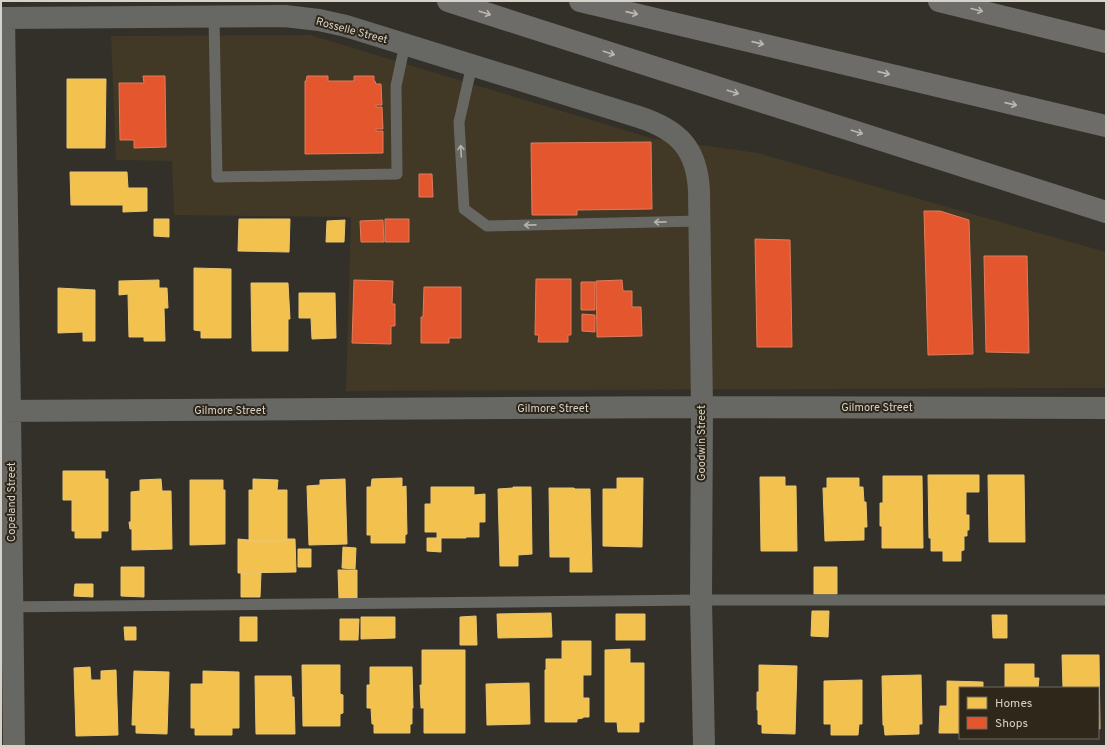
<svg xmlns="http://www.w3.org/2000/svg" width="1107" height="747" viewBox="0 0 1107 747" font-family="Overpass,sans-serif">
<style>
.built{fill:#413826}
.homes{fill:#f2c14e;stroke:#eac673}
.shops{fill:#e4572e;stroke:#e07c5c}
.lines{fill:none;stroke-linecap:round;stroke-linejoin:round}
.lane{stroke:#676763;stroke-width:11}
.street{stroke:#676763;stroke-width:22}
.highway{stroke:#6e6c68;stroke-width:22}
.oneway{stroke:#bcb8b1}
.oneway2{stroke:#b5b2aa}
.labels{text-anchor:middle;stroke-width:4;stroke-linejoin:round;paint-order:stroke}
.street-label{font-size:11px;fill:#d6d2c9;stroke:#2e271a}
</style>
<rect width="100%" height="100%" fill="#333029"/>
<path class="built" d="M310,35L651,138L758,153L1106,252V388L346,391L351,217L174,215L172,161L116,160L111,36Z"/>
<path class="homes" d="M67,79H106L105,148H67Z
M70,172H127L128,188H147V211L123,212V205H71Z
M154,219H169V237L154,236Z
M239,219H290L289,252L238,251Z
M345,220L344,242H326L327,221Z
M194,268L231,269V338H201V331L194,330Z
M159,280V288H167L168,308H164L165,341H144V337H129L128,294L119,295V281Z
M251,283H288L290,319H288V351H252Z
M58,288L95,290V341H83V332L58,333Z
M299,293H335L336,338L312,339L311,318H299Z
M63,471H105V479H108V531H101V538H75V531H72V500H63Z
M928,475H979V492H966V515H969V530H967V536H964V550L961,551V561H943V551H931V538H929Z
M988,475H1024L1025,542H989Z
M883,476H922L923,548H882V526H880V503H883Z
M760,477H785V486H796L797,551H761Z
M402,478V487L406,486L407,534L405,535V543H371V535H367V487H371L372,479Z
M617,478H643L642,547L603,546V489H617Z
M827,478H859V487H863L864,502H866L867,527H864V540L825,541L823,488H827Z
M161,479L162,491H171L172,549L132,550V529H130L129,522H131V492L140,491V480Z
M253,479L278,480L277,490H287V541H249V490H253Z
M345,479L347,544L309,545L307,486L320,485V480Z
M190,480H223V490H225V544L190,545Z
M431,487H474V495L485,494V522H479V537H466V538H437V532H425V504H431Z
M513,487H531L532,554L518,555V566H500L498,489L513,488Z
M549,488H574L575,489H590L592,572H570V557H550Z
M427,538H441V552L427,551Z
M238,539L249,540V541H287V539H295L296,572L238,573Z
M343,547L356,548L355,569L342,568Z
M298,549H311V567H298Z
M121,567H144V597L121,596Z
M814,567H837V594H814Z
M338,570H357V599H339Z
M241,573H261L260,597H241Z
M75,584H93V597L74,596Z
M812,611H829L828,637L811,636Z
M551,613L552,637L498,638L497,614Z
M616,614H645V640H616Z
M992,615H1007V638H993Z
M476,616L477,645H460V617Z
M240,617H257V641H240Z
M361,617H395V638L361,639Z
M340,619H359L358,640H340Z
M124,627H136V640H125Z
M562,641H591V675H583V698H589V717H583V718L577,719V722H545V670H546V659H562Z
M630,649V663H644V722H639V732H618L617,722H605V650Z
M422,650H465V733H424V708H421L420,685H422Z
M1062,655H1099L1100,729H1098V688H1063Z
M1005,664H1034V678H1039L1038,688H1005Z
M302,665H340V694L343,695V713L340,714V726H303Z
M759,665L797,666L795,734L762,733V725L758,724V710H757V692H759Z
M90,667L91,680H101V671L116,670L118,735L76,736L74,668Z
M370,667H412L413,708H412V724H410V733H374V724H372L371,708H367V685H370Z
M134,671L169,672L167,734L136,733V725H132Z
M203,671L239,672V728H232V735H195V728H191V684H203Z
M921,675L922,724H919V734L885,735L884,725H883L882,676Z
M255,676H291L292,697H294L295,734H256Z
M862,680V724H859L858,735H831V724H824V681Z
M947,681L983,682V688H960V733H939L940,706H947Z
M529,683L530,724L487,725L486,684Z"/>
<path class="shops" d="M143,76H165L166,147L134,148V140H120L119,83H144Z
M307,76H328V81H354V76H374V81H375L376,84H381L382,105H376V107H382L383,129H376V131H383V153L305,154V81H306Z
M651,142L652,209L577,210V215H532L531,143Z
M419,174H432L433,197H419Z
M924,211H940L969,220L973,354L928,355Z
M385,219H409V242H385Z
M383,220L384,242H361L360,221Z
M755,239L790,240L792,347H757Z
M984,256H1027L1029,353L986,352Z
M536,279H571V335H568V342H538L539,335H535Z
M354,280L393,281L392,304H395V326H391V344L352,343Z
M622,280L623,291H632V307H641L642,336L597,337L596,281Z
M581,282H595V310H581Z
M424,287H461V338H449V343H421V317H423Z
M582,314L595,315V332L582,331Z"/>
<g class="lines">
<path class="lane" d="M214,17L217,177L397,174L396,86L405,44
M472,65L459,122L464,209L487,226L699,221
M1,607L701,600H1106"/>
<path class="street" d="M1,18L285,16L319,20L346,26L639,117C679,130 697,149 699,191L702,407L701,600L704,746
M4,18L10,411L14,746
M1,411L702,407L1106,408"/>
<path class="highway" d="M448,1L1106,212
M580,1L1106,126
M939,1L1106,42"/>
</g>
<defs><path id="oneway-shaft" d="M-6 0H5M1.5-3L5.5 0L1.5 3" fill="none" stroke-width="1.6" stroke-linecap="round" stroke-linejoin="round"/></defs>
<g class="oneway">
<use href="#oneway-shaft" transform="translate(977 10) rotate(14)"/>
<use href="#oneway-shaft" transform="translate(485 13) rotate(18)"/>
<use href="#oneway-shaft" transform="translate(632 13) rotate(13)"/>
<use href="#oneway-shaft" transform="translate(758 43) rotate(13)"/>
<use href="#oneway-shaft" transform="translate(609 53) rotate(18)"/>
<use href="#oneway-shaft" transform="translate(884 73) rotate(13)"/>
<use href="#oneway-shaft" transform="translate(733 92) rotate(18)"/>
<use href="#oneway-shaft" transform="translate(1011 104) rotate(13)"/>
<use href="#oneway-shaft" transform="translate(857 132) rotate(18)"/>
</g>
<g class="oneway2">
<use href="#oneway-shaft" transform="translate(461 151) rotate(-93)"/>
<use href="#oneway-shaft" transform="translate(660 222) rotate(179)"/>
<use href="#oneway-shaft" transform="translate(530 225) rotate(179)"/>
</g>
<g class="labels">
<g class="street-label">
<text transform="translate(352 30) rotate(15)" y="4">Rosselle Street</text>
<text x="877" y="411">Gilmore Street</text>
<text x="553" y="412">Gilmore Street</text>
<text x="230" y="414">Gilmore Street</text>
<text transform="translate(701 443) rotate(-90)" y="4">Goodwin Street</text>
<text transform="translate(11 502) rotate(-90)" y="4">Copeland Street</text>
</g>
</g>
<rect width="1107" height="747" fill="none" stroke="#d6d2c9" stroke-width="4"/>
<rect x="959" y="687" width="140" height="52" fill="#2e271a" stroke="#716b60"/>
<rect x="967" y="697" width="20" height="12" fill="#f2c14e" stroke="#716b60"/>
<text x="995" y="707" font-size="12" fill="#d6d2c9">Homes</text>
<rect x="967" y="717" width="20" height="12" fill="#e4572e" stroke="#716b60"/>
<text x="995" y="727" font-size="12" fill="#d6d2c9">Shops</text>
</svg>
